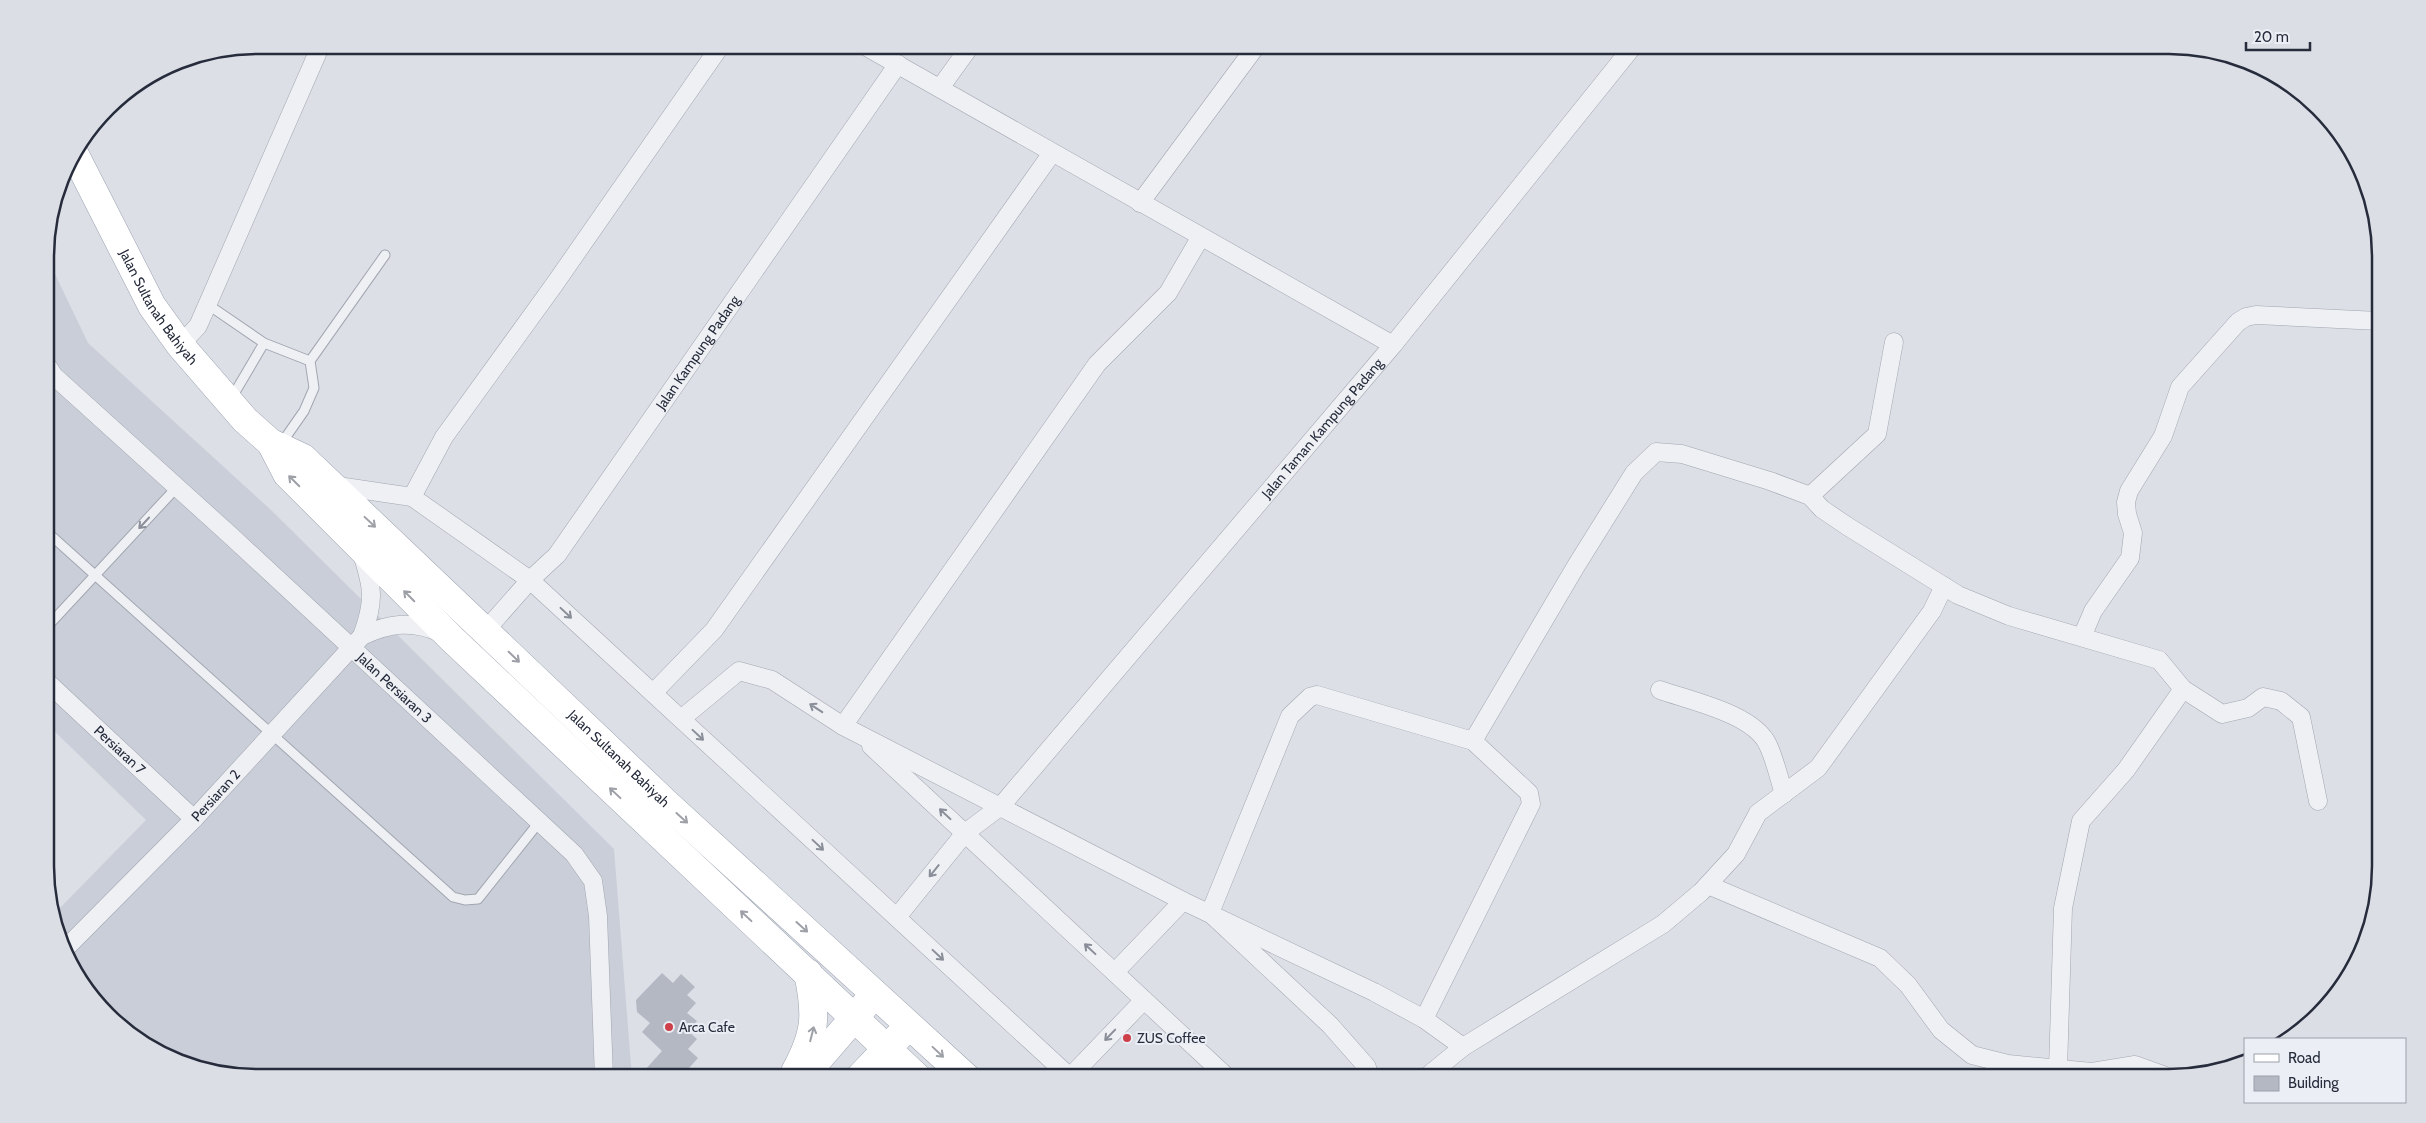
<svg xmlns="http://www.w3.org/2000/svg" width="2426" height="1123" viewBox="0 0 2426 1123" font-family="Cabin,sans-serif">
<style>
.built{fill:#caced8}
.building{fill:#b3b8c3}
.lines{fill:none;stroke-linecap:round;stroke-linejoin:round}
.service-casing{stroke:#a2a6b0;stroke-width:11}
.minor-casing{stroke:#a2a6b0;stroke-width:19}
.primary-casing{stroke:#9ba2b1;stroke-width:29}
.service{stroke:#eef0f4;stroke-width:9}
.minor{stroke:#eef0f4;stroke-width:18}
.primary{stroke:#fff;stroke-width:28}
.oneway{stroke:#9da0a7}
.oneway2{stroke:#8a8e98}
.poi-dot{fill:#cd3f49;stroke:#ebeef4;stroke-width:2}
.labels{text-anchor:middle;stroke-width:4;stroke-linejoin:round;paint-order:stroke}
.street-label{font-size:14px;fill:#262c3c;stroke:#ebeef4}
.poi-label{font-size:14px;fill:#262c3c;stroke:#ebeef4;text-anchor:start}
.rim{fill:none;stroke:#262c3c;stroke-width:2.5}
</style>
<rect width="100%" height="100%" fill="#dcdfe6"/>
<path class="built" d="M46,255L88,343L270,509L614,849L632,1078H257L176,1062L128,1034L89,995L61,947L53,915L146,820L46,723Z"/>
<path class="building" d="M662,973L673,983L681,974L695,987L687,995L696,1003L687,1013L697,1021L688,1031L697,1039L688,1049L698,1058L680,1078H654L645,1070L662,1051L642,1032L650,1023L637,1012L636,1000Z"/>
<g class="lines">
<g class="service-casing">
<path id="service" d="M207,304L264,343L310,361
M231,399L264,343
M281,444L304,411L314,388L310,361L385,255
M46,531L453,897L465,900L478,899L540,821
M46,628L177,487"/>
</g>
<g class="minor-casing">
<g id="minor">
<path d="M721,45L554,285L444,437L412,497L530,580L1071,1078"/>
<path d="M863,45L1393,345"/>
<path d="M940,88L971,45"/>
<path d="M1140,203L1257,45"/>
<path d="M180,345L198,326L321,45"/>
<path id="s1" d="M46,364L54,376L231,536L574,854L593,881L598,916L604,1078"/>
<path d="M331,485L412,497"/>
<path d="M1810,496L1877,434L1894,342"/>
<path id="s2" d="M486,630L530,580L557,555L898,64"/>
<path d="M362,636C389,623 413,620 441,633"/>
<path d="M2082,637L2093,611L2130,558L2133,533L2127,514L2126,502L2129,491L2163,436L2180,387L2238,322L2246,317L2256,315L2379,321"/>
<path id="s3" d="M46,681L194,819"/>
<path d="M1660,690C1691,701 1754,714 1768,745C1775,760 1779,778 1784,794"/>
<path d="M653,693L714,630L1052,153"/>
<path d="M681,719L739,671L772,680L843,726L1183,901L1374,992L1424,1019L1463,1047"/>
<path d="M843,726L1097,364L1168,293L1200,238"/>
<path d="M871,746L1228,1078"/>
<path d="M1708,885L1880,958L1908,985L1941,1030L1972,1055L2008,1064L2092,1072L2135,1065L2171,1078"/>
<path id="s4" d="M897,917L965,833L1001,806L1393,345L1634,45"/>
<path id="s5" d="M63,951L194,819L362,636C375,601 373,588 362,554"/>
<path d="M1115,972L1183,901"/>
<path d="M1424,1019L1531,804L1529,793L1473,741"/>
<path d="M2058,1069L2063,908L2081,821L2126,770L2183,689"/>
<path d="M1070,1077L1144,1000"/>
<path d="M1368,1078L1367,1067L1330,1025L1210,913L1290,716L1310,697L1317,695L1473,741L1576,566L1634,473L1656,452L1682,454L1770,481L1810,496L1822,509L1847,526L1958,595L2009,616L2159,660L2183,689L2222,714L2248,708L2263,697L2281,701L2301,717L2318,801"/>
<path d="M1425,1078L1463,1047L1663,924L1701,892L1736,854L1758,813L1818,768L1932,611L1944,586"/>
</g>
</g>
<g class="primary-casing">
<g id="primary">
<path id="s6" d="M74,153L152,306L180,345L245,420L271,443L303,458L668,805L967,1078"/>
<path d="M271,443L287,474L452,639L918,1078"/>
<path d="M795,1072C816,1034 817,1015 808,973"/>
<path d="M802,1078L866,1004"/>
<path d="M859,1078L900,1035"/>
</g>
</g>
<use href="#service" class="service"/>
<use href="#minor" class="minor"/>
<use href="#primary" class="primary"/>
</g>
<defs><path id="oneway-shaft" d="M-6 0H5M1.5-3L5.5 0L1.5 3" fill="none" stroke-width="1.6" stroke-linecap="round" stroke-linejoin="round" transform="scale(1.25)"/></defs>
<g class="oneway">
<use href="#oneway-shaft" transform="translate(294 481) rotate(-135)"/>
<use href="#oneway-shaft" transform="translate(370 522) rotate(43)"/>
<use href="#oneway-shaft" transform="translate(409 596) rotate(-135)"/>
<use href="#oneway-shaft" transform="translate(514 657) rotate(44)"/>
<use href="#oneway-shaft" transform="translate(615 793) rotate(-137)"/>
<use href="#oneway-shaft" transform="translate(682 818) rotate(42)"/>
<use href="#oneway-shaft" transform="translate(746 916) rotate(-137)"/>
<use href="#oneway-shaft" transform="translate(802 927) rotate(42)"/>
<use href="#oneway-shaft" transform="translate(812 1034) rotate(-76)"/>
<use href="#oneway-shaft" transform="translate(938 1052) rotate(43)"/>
</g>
<g class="oneway2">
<use href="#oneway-shaft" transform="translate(144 523) rotate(133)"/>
<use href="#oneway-shaft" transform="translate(566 613) rotate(43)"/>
<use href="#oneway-shaft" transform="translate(816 708) rotate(-147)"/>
<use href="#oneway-shaft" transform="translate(698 735) rotate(43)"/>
<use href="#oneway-shaft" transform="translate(945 814) rotate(-137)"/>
<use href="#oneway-shaft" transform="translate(818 845) rotate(43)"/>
<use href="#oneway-shaft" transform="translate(934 871) rotate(129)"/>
<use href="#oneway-shaft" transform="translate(1090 949) rotate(-137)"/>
<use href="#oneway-shaft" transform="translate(938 955) rotate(43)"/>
<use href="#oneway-shaft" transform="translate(1110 1035) rotate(134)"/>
</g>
<g class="poi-dot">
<circle cx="669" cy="1027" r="5"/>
<circle cx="1127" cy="1038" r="5"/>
</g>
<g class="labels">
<g class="street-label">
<text dy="5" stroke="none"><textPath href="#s6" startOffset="176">Jalan Sultanah Bahiyah</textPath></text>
<text dy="5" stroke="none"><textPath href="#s2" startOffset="350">Jalan Kampung Padang</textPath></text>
<text dy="5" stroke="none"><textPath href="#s4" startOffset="649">Jalan Taman Kampung Padang</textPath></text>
<text dy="5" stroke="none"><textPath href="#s1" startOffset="476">Jalan Persiaran 3</textPath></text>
<text dy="5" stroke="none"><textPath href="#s3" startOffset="101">Persiaran 7</textPath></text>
<text dy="5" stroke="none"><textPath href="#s6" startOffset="825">Jalan Sultanah Bahiyah</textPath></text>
<text dy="5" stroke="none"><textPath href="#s5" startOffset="218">Persiaran 2</textPath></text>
</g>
<g class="poi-label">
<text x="679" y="1032">Arca Cafe</text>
<text x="1137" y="1043">ZUS Coffee</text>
</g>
</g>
<path d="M0 0H2426V1123H0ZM257 54H2169A203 203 0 0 1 2372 257V866A203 203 0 0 1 2169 1069H257A203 203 0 0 1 54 866V257A203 203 0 0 1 257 54Z" fill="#dbdee5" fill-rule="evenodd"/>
<path class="rim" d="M257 54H2169A203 203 0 0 1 2372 257V866A203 203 0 0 1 2169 1069H257A203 203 0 0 1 54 866V257A203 203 0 0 1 257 54Z"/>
<rect x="2244" y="1038" width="162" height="65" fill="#ebeef4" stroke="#9ca0aa"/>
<rect x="2254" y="1054" width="25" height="8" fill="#ffffff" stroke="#9ca0aa"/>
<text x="2288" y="1063" font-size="15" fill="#262c3c">Road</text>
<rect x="2254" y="1076" width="25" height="15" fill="#b3b8c3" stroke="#9ca0aa"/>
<text x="2288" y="1088" font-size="15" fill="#262c3c">Building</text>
<path d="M2246 42v8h64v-8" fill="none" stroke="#262c3c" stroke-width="2.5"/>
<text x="2254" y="42" font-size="15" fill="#262c3c" stroke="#ebeef4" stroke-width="4" paint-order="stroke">20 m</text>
</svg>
